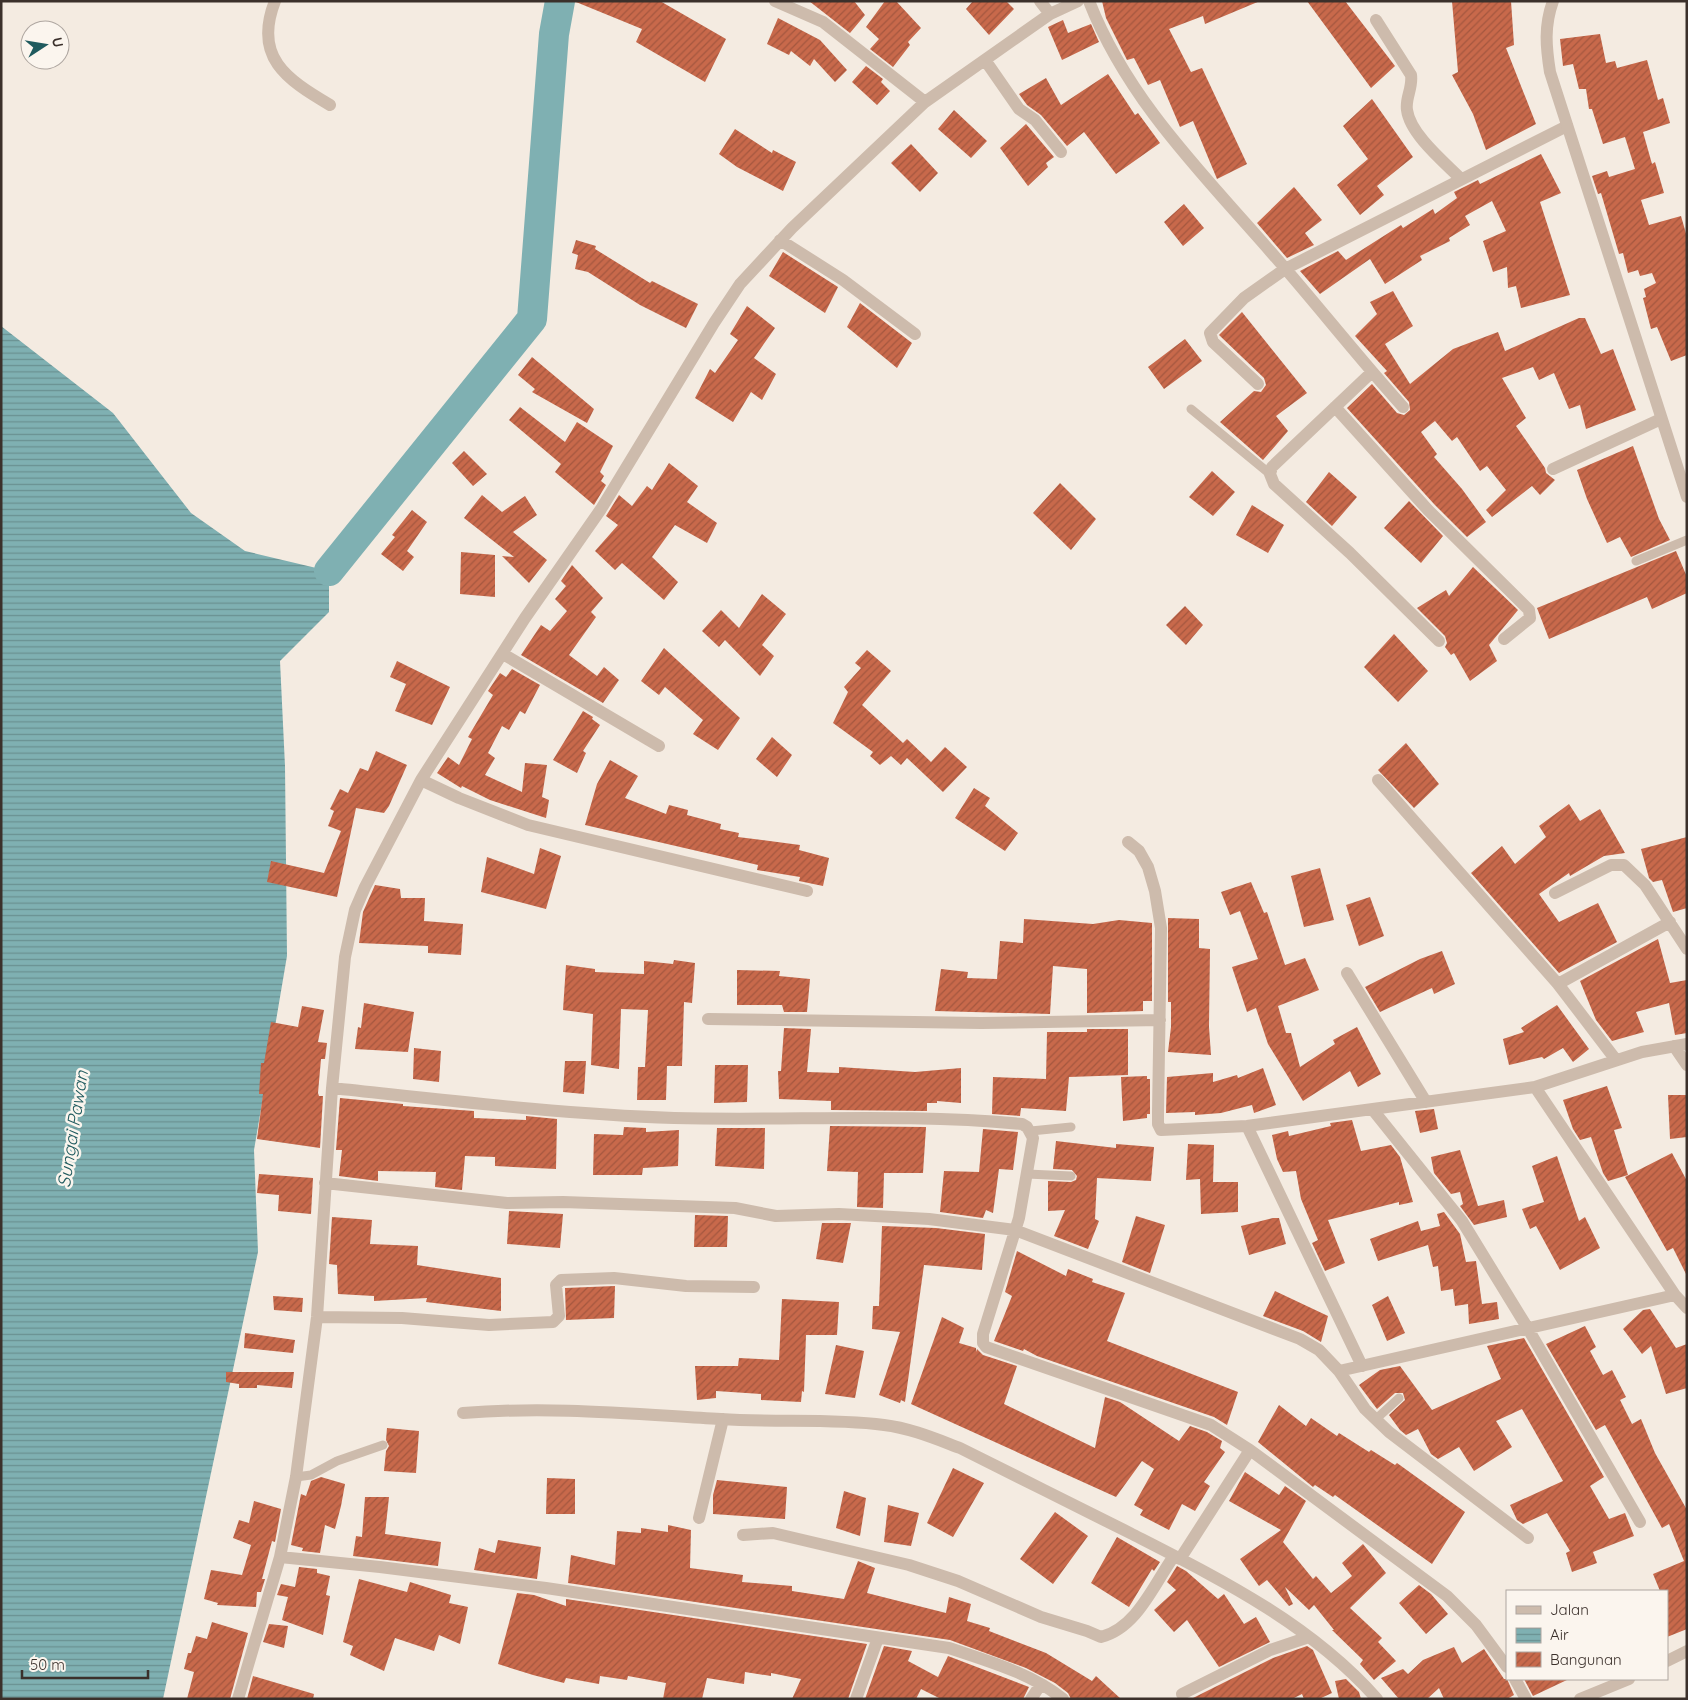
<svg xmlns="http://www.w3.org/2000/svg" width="1688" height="1700" viewBox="0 0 1688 1700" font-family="Quicksand,sans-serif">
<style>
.water{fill:url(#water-rules)}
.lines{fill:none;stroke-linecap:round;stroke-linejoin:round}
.river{stroke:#7fb0b2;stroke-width:30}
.building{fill:url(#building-hatch)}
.service{stroke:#cdbbac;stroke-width:9}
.minor{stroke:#cdbbac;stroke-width:12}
.tertiary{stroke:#cdbbac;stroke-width:12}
.labels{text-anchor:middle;stroke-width:5;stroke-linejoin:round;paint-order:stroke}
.water-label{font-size:18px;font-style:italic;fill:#1f5a5e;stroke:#fbf5ee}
</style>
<defs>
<pattern id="water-rules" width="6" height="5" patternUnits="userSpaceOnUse" patternTransform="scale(1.25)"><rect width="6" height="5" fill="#7fb0b2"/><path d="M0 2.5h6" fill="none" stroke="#699091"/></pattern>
<pattern id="building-hatch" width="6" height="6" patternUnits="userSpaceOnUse" patternTransform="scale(1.25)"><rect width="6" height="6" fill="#c8694b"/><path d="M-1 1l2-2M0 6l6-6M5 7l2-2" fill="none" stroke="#a4573f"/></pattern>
</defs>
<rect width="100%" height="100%" fill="#f4ebe1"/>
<path class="water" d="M1,326L113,413L191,513L245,551L329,571V612L280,661L285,766L287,956L254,1150L258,1252L163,1699H1Z"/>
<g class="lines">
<path class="river" d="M329,571L532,319L554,34L560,1"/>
</g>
<path class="building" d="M660,1L726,39L705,82L636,42L642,29L576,2Z
M809,1H854L865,15L850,33Z
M885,1H896L921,28L908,42L910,45L893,67L870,49L879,39L866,27Z
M973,1H1006L1014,9L989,35L966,9Z
M1102,1H1260L1205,24L1203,16L1169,29L1191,72L1202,68L1247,164L1217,179L1193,121L1180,127L1160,80L1148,85L1134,58L1127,60L1106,18Z
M1307,1H1345L1395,66L1371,88Z
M1452,1H1511L1514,45L1506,48L1536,124L1486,150L1473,114L1452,75L1458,72Z
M778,18L820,40L847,70L835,82L814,59L810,66L791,51L789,55L767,44Z
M1063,20L1068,33L1091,24L1099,42L1062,60L1048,27Z
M1600,34L1606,63L1615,61L1617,68L1647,60L1658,100L1663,98L1670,123L1643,132L1652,164L1655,162L1664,193L1641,200L1649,225L1681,216L1687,237V355L1671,361L1657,327L1651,329L1643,298L1646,297L1644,289L1656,283L1652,273L1640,276L1638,270L1628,273L1623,253L1619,254L1601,193L1598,194L1592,176L1607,171L1609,177L1635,169L1625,137L1603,144L1592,109H1589L1586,89H1579L1573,64L1563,66L1560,39Z
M866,66L883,79L881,82L890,91L877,105L852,82Z
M1108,74L1135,115L1138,113L1160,143L1116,174L1084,132L1067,146L1041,115L1027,105L1019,94L1046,78L1061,105Z
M1372,99L1413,157L1377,186L1384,195L1360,215L1337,185L1368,159L1343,126Z
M954,110L987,141L971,158L938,129Z
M1026,124L1054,157L1046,163L1048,167L1028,186L1000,148Z
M735,129L772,153L773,150L796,162L783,191L737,167L719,154Z
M911,144L938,173L920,192L891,163Z
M1541,154L1561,193L1540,202L1570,295L1521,308L1516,286L1508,288L1507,267L1493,272L1483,241L1506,231L1492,201L1465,216L1470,225L1449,238L1450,241L1420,256L1422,260L1385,284L1370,259L1320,294L1300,271L1338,251L1346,260L1401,225L1403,228L1433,209L1435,214L1457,198L1454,192L1478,180L1480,184Z
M1294,187L1322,220L1305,233L1314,245L1287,258L1257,223Z
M1184,204L1204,228L1183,246L1164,222Z
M576,240L596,246L595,249L650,283L652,281L698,304L686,328L640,305L588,272L575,269L578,255L572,253Z
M783,252L838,287L825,313L769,276Z
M1393,291L1413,326L1385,344L1410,384L1453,349L1498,332L1505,351L1579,318H1585L1601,354L1613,349L1636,410L1586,429L1580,405L1569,409L1554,373L1539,380L1533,367L1502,378L1526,418L1516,426L1545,468L1546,473L1555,480L1540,495L1532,486L1492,517L1486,510L1506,490L1487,466L1480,471L1457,437L1452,441L1435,421L1421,432L1437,454L1434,457L1462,489L1486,522L1467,537L1434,504L1347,408L1372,384L1397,413L1404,415L1410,410L1409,402L1384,373L1387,371L1355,336L1377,314L1370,302Z
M860,303L912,343L897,368L847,327Z
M747,306L775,328L754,358L776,374L762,400L751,392L733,422L695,398L710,369L715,373L738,340L730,334Z
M1242,312L1307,393L1276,416L1288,431L1263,460L1220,422L1254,391L1261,392L1266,385L1264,378L1219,335Z
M1185,339L1202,361L1164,389L1148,367Z
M532,357L594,409L587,423L532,392L535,389L518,375Z
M520,407L565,442L577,422L613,446L600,472L604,476L601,481L606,485L594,505L555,472L561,464L509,420Z
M1633,446L1659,519L1670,540L1631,557L1620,537L1607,543L1587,499L1577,470Z
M464,451L487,474L473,486L452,463Z
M669,463L698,486L687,502L717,523L707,543L675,525L652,557L678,582L664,600L622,563L615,570L595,551L618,525L606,516L619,495L632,506L647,486L652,490Z
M1212,471L1235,492L1213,516L1189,497Z
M1329,472L1357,497L1332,526L1306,502Z
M1060,483L1096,519L1071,550L1033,513Z
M482,495L502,512L525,496L537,515L513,532L547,560L529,583L502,556L514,557L464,518Z
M1409,501L1443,536L1421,563L1384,528Z
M1252,505L1284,525L1268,553L1236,535Z
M412,510L427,522L407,551L414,557L403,571L381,554L395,537L392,535Z
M1676,551L1687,577V593L1652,609L1647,597L1549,639L1537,608Z
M461,552L495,555V597L460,594Z
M572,565L603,598L591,612L596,617L569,655L597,676L604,667L619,680L603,703L521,655L541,625L550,631L567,611L555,599L566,586L561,581Z
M1473,567L1518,610L1489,645L1497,661L1470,681L1454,653L1451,655L1445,647L1447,643L1445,636L1417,608L1446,590L1449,596Z
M762,594L786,614L762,645L774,656L760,676L725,640L719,647L702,631L721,610L739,628Z
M1185,606L1203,625L1186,645L1166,625Z
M1394,634L1428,671L1398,702L1364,667Z
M664,648L740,718L718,750L693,734L703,720L665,687L659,695L641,681Z
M867,650L891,671L862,705L903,743L907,739L931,762L945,747L967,767L943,792L907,758L901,765L891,756L880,765L870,756L873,752L833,723L848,692L844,687L861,668L855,663Z
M397,661L450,687L432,725L395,711L406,684L390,677Z
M512,669L540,685L525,714L520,711L509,730L502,726L488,753L495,758L485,775L522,792L525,763L547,765L542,797L549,800L546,818L490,800L462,786L461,788L437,773L448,757L459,765L472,739L468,737L493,695L488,691L500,673L506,677Z
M583,711L593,717L592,719L600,725L583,751L586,753L577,773L553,760Z
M772,737L792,755L777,777L756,759Z
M1406,743L1439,784L1414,808L1378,770Z
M376,751L407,765L389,806L384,813L356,808L337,897L267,882L271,861L324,873L341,831L328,826L334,811L330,809L340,789L348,793L360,768L368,771Z
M610,760L638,776L625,798L666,814L669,805L688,810L687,815L721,824L720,829L739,833L738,837L800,845L799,850L829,858L823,886L799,881L800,877L757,870L758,865L585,825L597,784Z
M974,788L990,798L985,806L1018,833L1005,851L955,818Z
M1569,804L1580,821L1600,809L1625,853L1604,856L1570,876L1569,873L1539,894L1559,922L1598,903L1617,942L1559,973L1471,873L1502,846L1515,864L1546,837L1539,826Z
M1687,837V908L1673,912L1662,880L1653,882L1649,878L1641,849Z
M540,848L561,856L546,909L481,892L487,857L534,874Z
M1320,868L1334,920L1304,927L1291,876Z
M1251,882L1264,913L1267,912L1285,965L1305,958L1319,990L1278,1006L1286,1033H1291L1300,1067L1335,1044L1333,1040L1357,1027L1381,1074L1358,1087L1350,1071L1303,1101L1268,1044L1256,1008L1247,1012L1232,967L1258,959L1240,911L1230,915L1221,892Z
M375,885L400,889L401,898H425L424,921L463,924L461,955L428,953V946L359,943L363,912Z
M1370,897L1384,936L1359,946L1346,905Z
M1168,918L1199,919V948L1210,949L1209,1027L1211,1055L1168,1052L1171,1027V1002H1168Z
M1024,919L1093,924L1119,920L1152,923V1001H1143V1011L1087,1013V969L1053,966L1050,1014L935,1011L941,969L968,972L967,978L997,979L1000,941L1023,943Z
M1658,939L1670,983L1687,980V1033L1675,1035L1669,1003L1636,1012L1644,1032L1612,1041L1596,1020L1580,981Z
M1442,951L1455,984L1434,994L1432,988L1380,1012L1365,987L1420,959Z
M674,960L695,963L692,1003L684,1002L682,1066H667L666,1100H637L638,1067H645L648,1010L621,1009L619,1069L591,1065L593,1014L563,1010L566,965L595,969V972L644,974V961L673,964Z
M737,970L780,971L779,976L810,979L807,1012H784L782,1005H737Z
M364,1003L414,1012L408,1052L355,1049L358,1027L361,1028Z
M1557,1005L1589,1049L1573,1062L1563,1048L1544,1059L1542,1057L1509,1065L1503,1039L1524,1032L1521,1028Z
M302,1006L324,1010L318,1042L327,1043L325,1059H321L318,1093L319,1096H323L320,1148L257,1139L263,1094H259L261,1063H264L271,1022L298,1027Z
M784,1028L811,1029L807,1072L839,1073V1067L915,1072L961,1068V1103L937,1101V1103H927V1111L831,1110V1101L779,1099L778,1071H781Z
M1087,1029H1128V1075L1069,1077L1066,1111L1021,1108L1020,1116L992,1114L993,1077L1046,1079L1047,1032H1087Z
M414,1048L441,1051L439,1082L413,1079Z
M565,1061H586L584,1094L563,1092Z
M715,1065H748L747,1102L714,1103Z
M1263,1068L1276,1105L1254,1113L1252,1105L1221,1113L1195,1115V1112L1166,1113L1167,1077L1213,1073V1082L1237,1075L1238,1078Z
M1147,1076V1079H1150V1114H1147V1118L1123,1121L1121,1077Z
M1607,1086L1622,1128L1614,1130L1628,1175L1608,1181L1603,1173L1591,1137L1580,1140L1573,1129L1563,1100Z
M1668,1095H1687V1137L1670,1139Z
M340,1098L403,1104V1106L474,1111V1118L526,1120V1116L557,1119L556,1169L495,1166V1157L465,1156L462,1190L435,1187L436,1172L378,1171V1181L339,1176L342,1150H336Z
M1434,1109L1438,1129L1420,1133L1415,1111Z
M1352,1120L1361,1151L1391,1145L1400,1157L1413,1202L1399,1205V1202L1328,1220L1345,1263L1325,1271L1312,1243L1318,1240L1301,1199L1296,1171L1283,1172L1277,1159L1272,1135L1288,1131L1289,1136L1331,1126L1330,1123Z
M830,1126L926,1127L923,1173H884L883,1208L857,1207L858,1172L827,1171Z
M624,1127L646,1128V1132L679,1130L678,1166L643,1168L642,1175H593L594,1134L623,1135Z
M717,1128H765L764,1169L715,1166Z
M983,1129L1018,1132L1013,1170L999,1169L993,1213L986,1210L983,1218L940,1212L944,1171L979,1172Z
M1056,1141L1116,1148V1144L1154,1147L1151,1181L1097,1178L1095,1219L1099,1221L1088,1249L1054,1236L1065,1210L1048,1211V1181L1071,1182L1076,1180L1077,1176L1072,1170L1053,1169Z
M1188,1144L1214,1145L1213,1182H1238V1212L1201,1214L1200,1179L1186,1180Z
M1460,1150L1478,1206L1504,1200L1507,1217L1474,1225L1460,1206L1463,1204L1460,1192L1451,1194L1434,1173L1431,1157Z
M1672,1153L1687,1181V1276L1673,1248L1667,1251L1625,1177Z
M1557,1156L1579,1221L1585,1217L1600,1248L1560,1270L1536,1226L1530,1229L1522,1209L1544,1202L1532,1166Z
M259,1174L313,1178L311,1214L278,1211L279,1195L257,1193Z
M509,1211L563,1214L560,1248L507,1244Z
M1444,1212L1460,1234L1466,1262L1476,1261L1482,1304L1497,1302L1499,1319L1469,1324L1468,1304L1455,1306L1453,1289L1441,1291L1438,1266L1433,1267L1428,1245L1378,1261L1370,1239L1418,1221L1421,1231L1440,1226L1437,1214Z
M695,1215L728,1216L727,1247H694Z
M1136,1216L1165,1225L1150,1273L1122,1262Z
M332,1217L372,1220L370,1244L418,1246L417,1265L501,1278V1311L426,1302L427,1298L374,1301V1296L338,1294L337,1265L329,1264Z
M1273,1218H1279L1286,1244L1249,1255L1241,1226Z
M822,1223H851L843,1263L816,1259Z
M882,1226L936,1228L985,1234L982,1270L924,1265L905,1402L901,1400L900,1403L879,1395L900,1332L872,1329L873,1306H879Z
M1017,1251L1066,1276L1068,1269L1093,1279L1092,1282L1125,1293L1107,1341L1238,1392L1227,1425L1214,1417L1037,1356L1024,1349L1023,1351L994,1341L1012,1296L1005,1292Z
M615,1286L614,1318L566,1320L565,1288Z
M1275,1291L1328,1316L1321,1342L1303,1331L1263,1316Z
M273,1296L303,1298L302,1312L274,1310Z
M1388,1296L1405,1333L1387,1341L1372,1305Z
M782,1299L839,1302L837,1335H806L804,1392L802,1391L801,1402L761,1400V1394L716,1391V1398L697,1400L695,1366H738L739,1358L779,1360Z
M1650,1309L1676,1348L1687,1344V1388L1666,1394L1651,1346L1642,1354L1623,1329L1643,1310Z
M942,1317L964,1328L959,1343L976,1348V1352L977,1349L983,1355L1017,1366L1004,1404L1095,1448L1105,1397L1120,1402L1179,1441L1190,1426L1207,1432L1222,1441L1220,1448L1225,1452L1204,1482L1210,1486L1195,1511L1182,1504L1169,1530L1140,1515L1143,1510L1134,1505L1154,1469L1142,1461L1116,1497L911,1404Z
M1585,1326L1596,1347L1590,1351L1603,1375L1612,1370L1626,1397L1620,1400L1632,1424L1641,1419L1655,1453L1687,1510V1629L1667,1637V1591H1660L1653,1574L1684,1561L1669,1524L1662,1528L1605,1425L1596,1430L1546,1344Z
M245,1333L295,1340L293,1353L244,1348Z
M1524,1338L1604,1477L1590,1486L1609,1519L1625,1513L1634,1536L1593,1552L1597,1563L1572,1572L1566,1553L1570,1551L1547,1513L1523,1524L1517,1520L1510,1505L1563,1481L1522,1409L1496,1421L1512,1447L1474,1471L1459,1447L1438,1459L1431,1454L1418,1429L1406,1435L1400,1430L1389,1415L1405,1400L1403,1393H1395L1377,1409L1359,1385L1380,1370L1400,1366L1432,1410L1501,1379L1487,1346Z
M836,1345L864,1351L855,1398L825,1394Z
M226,1372H294L292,1388L257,1385V1388H239V1384L226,1382Z
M1279,1405L1306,1426L1311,1418L1337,1436L1339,1433L1369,1452L1371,1450L1395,1465L1397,1463L1465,1512L1432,1564L1335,1495L1333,1497L1315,1485L1313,1487L1258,1442Z
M387,1428L419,1431L416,1473L384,1471L386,1451L389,1446L386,1440Z
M953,1468L984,1483L953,1537L927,1523Z
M1245,1472L1279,1495L1285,1486L1306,1501L1283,1542L1313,1579L1316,1576L1331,1593L1352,1576L1342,1563L1363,1544L1386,1573L1350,1608L1382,1638L1378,1642L1396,1661L1374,1680L1360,1664L1363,1660L1332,1630H1334L1314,1605L1309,1610L1285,1587L1293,1604L1289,1606L1267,1580L1259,1586L1240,1559L1281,1530L1229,1501Z
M321,1477L345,1484L341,1506L335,1529L325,1525L320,1553L302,1551L303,1548L291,1545L301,1494L306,1496L311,1481Z
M547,1478L575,1479V1514H546Z
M717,1480L787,1487L785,1519L713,1514V1495Z
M844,1491L866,1498L860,1536L836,1528Z
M365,1497H389L385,1534L441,1542L438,1566L353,1556L356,1536L362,1537Z
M254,1501L281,1509L275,1542L272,1541L262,1579H265L261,1592H257L256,1607L217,1605L218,1603L204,1599L211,1570L242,1575L251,1545L233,1538L239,1520L249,1523Z
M888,1505L919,1513L911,1546L884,1542Z
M1055,1512L1088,1536L1053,1584L1020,1559Z
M668,1525L691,1530L690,1568L743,1575L742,1582L792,1586V1591L844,1599L858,1561L875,1568L867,1593L946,1613L949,1597L971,1604L967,1621L990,1628L989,1631L1046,1653L1092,1681L1096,1676L1121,1699H1071L1068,1693L1055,1683L1026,1668L950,1640L568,1583L571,1555L615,1565L617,1531L641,1533V1528L668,1532Z
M1117,1537L1160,1562L1154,1571L1152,1569L1129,1607L1091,1583Z
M498,1540L541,1547L537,1579L474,1570L479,1548L495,1553Z
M1177,1566L1186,1571L1218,1599L1224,1594L1244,1624L1256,1617L1270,1642L1219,1667L1187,1620L1174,1632L1154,1610L1176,1590L1167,1582Z
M299,1567L317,1569V1573L330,1576L326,1595L330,1596L323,1635L282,1620L288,1597L277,1595L281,1584L295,1587Z
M359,1579L407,1592L410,1582L451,1595L449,1603L468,1607L460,1644L439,1635L434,1651L395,1638L384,1671L350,1655L353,1646L343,1642Z
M1419,1585L1431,1594L1448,1614L1426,1634L1399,1603Z
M517,1593L534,1595L566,1606V1599L867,1644L848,1699H792L801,1679L771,1673V1676L745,1672L744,1684L707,1678L702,1699H663L666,1683L628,1676L627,1680L600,1676L599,1684L566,1678L564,1683L533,1675L498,1664Z
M212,1622L248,1633L230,1699H187L194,1672L184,1669L188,1653H191L196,1636L207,1639Z
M269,1624L288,1626L284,1648L263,1642Z
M884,1646L912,1651L908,1661L938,1677L948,1656L1029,1687L1023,1699H941L921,1689L916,1699H865Z
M1307,1646L1313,1650L1332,1693L1319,1699H1304L1302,1694L1292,1699H1191L1273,1658Z
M1454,1647L1462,1663L1484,1649L1504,1679H1507L1514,1695L1507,1699H1444L1439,1688L1427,1699H1399L1381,1678L1403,1669L1408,1674L1423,1660Z
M253,1676L314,1694L313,1699H247Z
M1346,1679L1359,1692L1361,1699H1339L1335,1681Z
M1524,1679H1569L1533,1696Z"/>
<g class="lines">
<path class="service" d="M1191,409L1270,474
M1636,561L1687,540
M1031,1131L1071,1127
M1027,1174L1071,1176
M1376,1419L1399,1398
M296,1477L311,1475L337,1461L383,1445"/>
<path class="minor" d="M275,1C253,57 286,79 330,105
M775,1L823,22L925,102
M1040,1L1050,14L1078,1
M1089,1C1127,99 1202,173 1270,251C1315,302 1357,356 1403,407
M1376,20L1411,75C1413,88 1405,98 1407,110C1410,134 1444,162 1460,178
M985,60L1019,109L1035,120L1061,152
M780,240L843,280L915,334
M1372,372L1272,467L1270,474L1274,484L1350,553L1439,641
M1258,384L1213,342L1210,333L1244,298L1285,269L1567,126
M1335,407L1428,510L1529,610L1530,618L1504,639
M1553,469L1661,419
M503,654L659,746
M421,780L459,798L528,825L807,891
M1378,780L1558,984L1616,1060
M1128,842L1139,851L1148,867L1155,891L1161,928L1158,1112V1124L1161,1130L1247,1126L1535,1087L1642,1052L1687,1044
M1555,893L1611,865H1624L1645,885L1687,949
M1347,973L1426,1102
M1558,984L1670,922
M708,1019L981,1023L1160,1020
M1674,1046L1687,1065
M1535,1087L1675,1295L1687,1308
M332,1088C446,1100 559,1114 674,1118C790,1121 906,1113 1022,1124L1027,1127L1033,1138L1019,1218L983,1334V1343L986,1347L1211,1425L1250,1450L1180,1559
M1373,1110L1462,1221L1527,1327L1640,1522
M1247,1126L1362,1366
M325,1183L507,1203L563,1202L735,1208L776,1216L839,1214L929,1219L1015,1230L1300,1339L1319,1350L1339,1371
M317,1317L402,1318L489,1325L553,1322L559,1316L556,1285L561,1280L614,1278L686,1286L754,1287
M463,1413C552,1406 632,1414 721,1419C775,1423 830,1418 884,1425C910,1428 936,1439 960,1448C1017,1476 1073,1505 1130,1533C1218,1578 1310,1623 1377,1699
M1250,1450L1447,1596L1476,1625L1507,1667
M699,1518L723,1419
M743,1535L773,1533L909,1565L958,1581L1041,1617L1087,1631L1101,1637C1137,1628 1154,1584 1174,1556
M1528,1538L1389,1432L1365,1409L1339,1371L1675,1295
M280,1557L380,1567L546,1588L949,1648C987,1661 1031,1673 1063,1699
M1667,1661L1687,1651
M1515,1679L1526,1699
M1182,1694L1270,1650L1309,1637
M238,1699L280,1557L296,1477L317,1317L332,1088L345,957L355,910L365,887L421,780L525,618L601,509L714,323L740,284L792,228L925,102L1050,14
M856,1699L878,1638
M1031,1699L1041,1684
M1580,1699L1629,1679"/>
<path class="tertiary" d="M1553,1C1544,26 1546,47 1550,72L1687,497"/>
</g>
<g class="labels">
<g class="water-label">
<text transform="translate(73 1129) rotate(-81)" y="6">Sungai Pawan</text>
</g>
</g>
<rect width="1688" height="1700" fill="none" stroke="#3b302b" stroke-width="5"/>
<rect x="1506" y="1590" width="162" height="90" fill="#fbf5ee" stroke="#aea6a0"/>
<rect x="1516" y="1606" width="25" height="8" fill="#cdbbac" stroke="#aea6a0"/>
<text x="1550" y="1615" font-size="15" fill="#3b302b">Jalan</text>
<rect x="1516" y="1628" width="25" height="15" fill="url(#water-rules)" stroke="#aea6a0"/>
<text x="1550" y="1640" font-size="15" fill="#3b302b">Air</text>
<rect x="1516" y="1652" width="25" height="15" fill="url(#building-hatch)" stroke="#aea6a0"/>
<text x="1550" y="1665" font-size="15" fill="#3b302b">Bangunan</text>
<g transform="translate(45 45) rotate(78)"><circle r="24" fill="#fbf5ee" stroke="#aea6a0"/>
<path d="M0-4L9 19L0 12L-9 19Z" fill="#1f5a5e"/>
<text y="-8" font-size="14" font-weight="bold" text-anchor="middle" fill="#3b302b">U</text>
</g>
<path d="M22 1670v8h126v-8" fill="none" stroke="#3b302b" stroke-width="2.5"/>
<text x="30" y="1670" font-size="15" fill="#3b302b" stroke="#fbf5ee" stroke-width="4" paint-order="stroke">50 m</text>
</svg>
